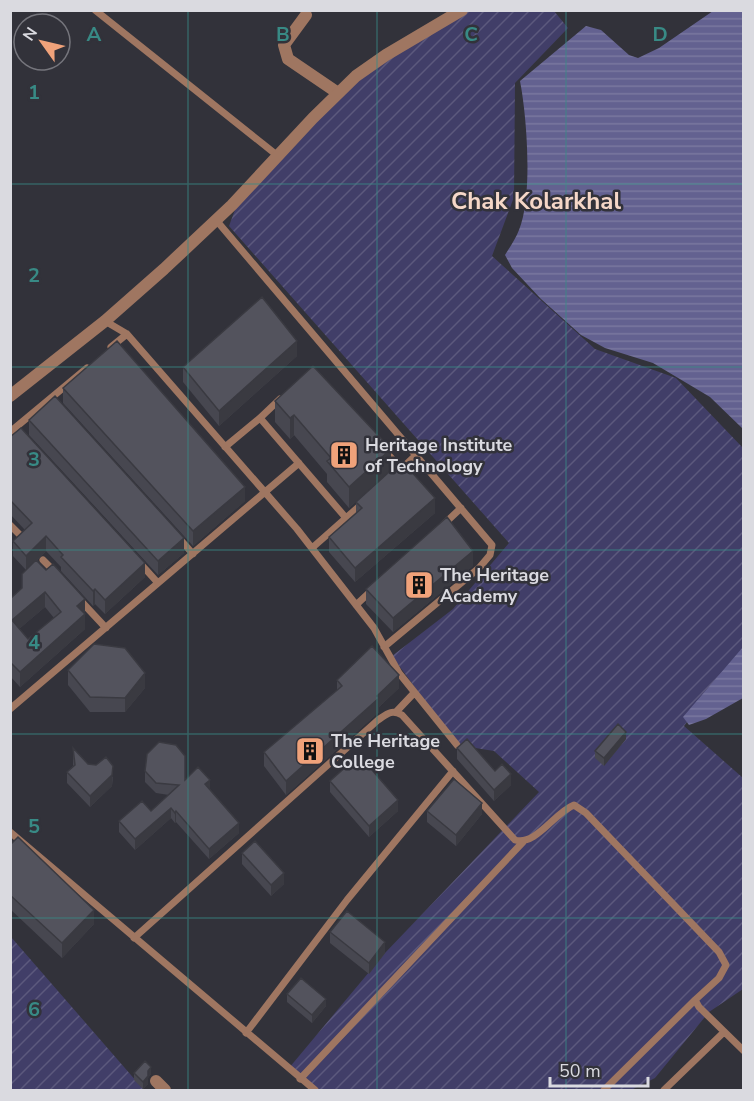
<svg xmlns="http://www.w3.org/2000/svg" width="754" height="1101" viewBox="0 0 754 1101" font-family="'Nunito Sans',sans-serif">
<style>
.garden{fill:url(#garden-furrows)}
.water{fill:url(#water-rules)}
.lines{fill:none;stroke-linecap:round;stroke-linejoin:round}
.service{stroke:#9f7661;stroke-width:7}
.minor{stroke:#9f7661;stroke-width:12}
.tertiary{stroke:#9f7661;stroke-width:12}
.wall{fill:#474750;fill-rule:evenodd}
.shaded-wall{fill:#3a3a41}
.building{fill:#53535d;stroke:#3a3a41;stroke-width:1.5;fill-rule:evenodd}
.grid{fill:none;stroke:#388a85;stroke-width:1.5;stroke-opacity:0.55}
.labels{text-anchor:middle;stroke-width:5;stroke-linejoin:round;paint-order:stroke}
.poi-label{font-size:18px;font-weight:bold;fill:#dadae0;stroke:#32323a;text-anchor:start}
.district-label{font-size:24px;font-weight:bold;fill:#f5d7c8;stroke:#32323a}
.grid-label{font-size:20px;text-anchor:middle;font-weight:bold;fill:#388a85;stroke:#32323a;stroke-width:5;stroke-linejoin:round;paint-order:stroke}
</style>
<defs>
<pattern id="garden-furrows" width="10" height="10" patternUnits="userSpaceOnUse" patternTransform="scale(1.5)"><rect width="10" height="10" fill="#413e68"/><path d="M-1 1l2-2M0 10L10 0M9 11l2-2" fill="none" stroke="#5c597d"/></pattern>
<pattern id="water-rules" width="6" height="5" patternUnits="userSpaceOnUse" patternTransform="scale(1.5)"><rect width="6" height="5" fill="#636190"/><path d="M0 2.5h6" fill="none" stroke="#79779f"/></pattern>
</defs>
<rect width="100%" height="100%" fill="#32323a"/>
<path class="garden" d="M455,10L554,11L568,28L515,83L514,197L492,256L595,349L676,378L743,448V649L684,726L743,778V989L709,1012L655,1078L631,1090H319L289,1068L385,953L539,792L494,751L457,745L392,656L453,609L509,543L229,226L242,191L352,75Z
M11,937L144,1090H11Z"/>
<path class="water" d="M713,11H743V429L710,397L653,363L605,348L581,335L541,299L512,268L505,255C510,247 516,238 519,230C533,196 527,117 520,81L586,26L601,30L629,55L638,58L659,48Z
M743,647V698L706,719L689,725L683,717Z"/>
<g class="lines">
<path class="service" d="M95,10L278,156
M216,220L492,545L490,555L479,568L384,647
M105,321L127,334L297,529L374,628L399,673L457,745
M111,347L127,334
M280,399L260,418L346,518
M10,432L87,368
M225,447L260,418
M387,453L401,469
M398,472L416,455
M10,525L24,539
M443,525L461,508
M178,537L193,554
M312,548L363,503
M43,560L56,573
M139,562L158,583
M79,599L106,628
M356,605L371,591
M10,709L299,463
M396,712L414,693
M10,832L315,1090
M134,938L378,720C387,714 391,709 402,715L515,840C536,846 554,813 574,805L586,813L719,952L726,965L719,978L695,1000L699,1007L744,1051
M246,1033L347,900L453,771
M300,1079L523,842
M604,1090L695,1000
M664,1090L724,1032"/>
<path class="minor" d="M306,15L284,45L288,59L338,93
M156,1081L165,1090"/>
<path class="tertiary" d="M10,396L105,321L164,269L232,205L313,118L356,76L386,55L462,10"/>
</g>
<path class="wall" d="M297,356L219,426L183,382V367Z
M63,388L245,501L193,546L63,403Z
M275,401L391,470L349,508L327,482V474L294,435L290,439L275,422Z
M29,420L184,553L158,575L29,435Z
M10,437L145,577L105,614L95,604L93,606L61,571V567L46,551L37,560L85,613V629L20,687L10,676V599L22,588L26,570L13,556V541L25,530L10,514ZM45,607L54,618L28,639L19,629Z
M356,502L435,513L355,582L329,552V537L356,513Z
M473,566L393,632L366,604V589Z
M68,670L145,688L125,712H90L68,685Z
M337,680L399,688L379,707V712L286,795L264,766V752L337,691Z
M626,739L604,766L595,758V751Z
M73,748L88,764L113,777L112,786L90,807L67,783V772L73,766Z
M457,748L495,771L511,785L494,801L457,759Z
M145,771L185,779L210,790L239,833L209,859L176,822L175,823L171,818L135,850L119,832V821L151,811L169,795L156,793L145,782Z
M330,781L398,811L369,837L330,792Z
M427,811L482,814L456,846L427,822Z
M10,845L94,924L62,958L10,909Z
M242,853L284,884L271,896L242,864Z
M330,932L385,953L369,974L330,943Z
M287,994L326,1006L312,1023L287,1002Z
M134,1073L151,1074L148,1078V1084L143,1089L134,1080Z"/>
<path class="shaded-wall" d="M297,341V356L219,426V411Z
M294,415V435L290,439V418Z
M391,449V470L349,508V487Z
M245,487V501L193,546V531Z
M435,498V513L355,582V568Z
M12,532V547L10,548V534Z
M46,536V551L26,570V556Z
M184,538V553L158,575V561Z
M473,551V566L393,632V618Z
M145,563V577L105,614V600Z
M95,589V604L93,606V591Z
M45,592V607L12,635V620Z
M85,599V613L77,620V606Z
M85,614V629L20,687V672Z
M145,673V688L125,712V698Z
M399,675V688L379,707V712L286,795V781Z
M626,732V739L604,766V758Z
M113,766L112,786L90,807V796Z
M511,774V785L494,801V790Z
M210,780V790L205,784Z
M398,800V811L369,837V826Z
M482,803V814L456,846V835Z
M171,808V818L135,850V839Z
M176,811V822L175,823V813Z
M239,823V833L209,859V849Z
M284,873V884L271,896V885Z
M94,910V924L62,958V943Z
M385,942V953L369,974V963Z
M326,999V1006L312,1023V1015Z
M151,1067V1074L148,1078V1071Z
M148,1076V1084L143,1089V1082Z"/>
<path class="building" d="M262,297L297,341L219,411L183,367Z
M117,341L245,487L193,531L63,388Z
M313,366L391,449L349,487L327,461L331,458L294,415L290,418L275,401Z
M55,396L184,538L158,561L29,420Z
M21,428L145,563L105,600L95,589L93,591L61,557L63,555L46,536L26,556L13,541L32,523L10,500V437Z
M399,463L406,470L408,468L435,498L355,568L329,537L362,508L356,502Z
M447,517L473,551L393,618L366,589Z
M36,560L46,570L53,564L85,599L77,606L85,614L20,672L10,662V599L22,588V574ZM45,592L61,612L28,639L12,620Z
M94,644L125,648L145,673L125,698L90,697L68,670Z
M372,646L399,675L377,696L379,698L286,781L264,752L342,686L337,680Z
M618,724L626,732L604,758L595,751Z
M467,739L495,771L502,764L511,774L494,790L457,748Z
M159,742L176,745L185,756V780L198,767L210,780L205,784L239,823L209,849L176,811L175,813L171,808L135,839L119,821L142,801L151,811L179,785L156,783L145,771L147,754Z
M73,748L88,764L96,765L106,757L113,766L112,775L90,796L67,772L75,765Z
M359,755L398,800L369,826L330,781Z
M454,779L482,803L456,835L427,811Z
M18,837L94,910L62,943L10,895V845Z
M255,841L284,873L271,885L242,853Z
M347,911L385,942L369,963L330,932Z
M301,978L326,999L312,1015L287,994Z
M145,1061L151,1067L148,1071V1076L143,1082L134,1073Z"/>
<path class="grid" d="M188,10V1090M377,10V1090M566,10V1090M10,184H744M10,367H744M10,550H744M10,734H744M10,918H744"/>
<defs>
<g id="building-square" transform="scale(1.5)"><rect x="-9" y="-9" width="18" height="18" rx="4" fill="#f0a27a" stroke="#32323a"/><path d="M-4-6H4V6H1V3H-1V6H-4ZM-2.5-4.3h1.7v1.8h-1.7ZM.8-4.3h1.7v1.8H.8ZM-2.5-1h1.7V.8h-1.7ZM.8-1h1.7V.8H.8Z" fill="#111"/></g>
</defs>
<g fill-rule="evenodd">
<use href="#building-square" x="344" y="455"/>
<use href="#building-square" x="419" y="585"/>
<use href="#building-square" x="310" y="751"/>
</g>
<g class="labels">
<g class="poi-label">
<text x="365" y="451">Heritage Institute<tspan x="365" dy="21">of Technology</tspan></text>
<text x="440" y="581">The Heritage<tspan x="440" dy="21">Academy</tspan></text>
<text x="331" y="747">The Heritage<tspan x="331" dy="21">College</tspan></text>
</g>
<g class="district-label">
<text x="536" y="209">Chak Kolarkhal</text>
</g>
</g>
<g class="grid-label">
<text x="94" y="41">A</text>
<text x="283" y="41">B</text>
<text x="471" y="41">C</text>
<text x="660" y="41">D</text>
<text x="34" y="99">1</text>
<text x="34" y="282">2</text>
<text x="34" y="466">3</text>
<text x="34" y="649">4</text>
<text x="34" y="833">5</text>
<text x="34" y="1016">6</text>
</g>
<rect width="754" height="1101" fill="none" stroke="#dadae0" stroke-width="24"/>
<g transform="translate(42 42) rotate(304)"><circle r="28" fill="#32323a" stroke="#75757c" stroke-width="1.5"/>
<path d="M0-4.5L10 22L0 15L-10 22Z" fill="#f0a27a"/>
<text y="-9" font-size="16" font-weight="bold" text-anchor="middle" fill="#dadae0">N</text>
</g>
<path d="M550 1077v9h98v-9" fill="none" stroke="#dadae0" stroke-width="3"/>
<text x="559" y="1077" font-size="18" fill="#dadae0" stroke="#32323a" stroke-width="4.5" paint-order="stroke">50 m</text>
</svg>
